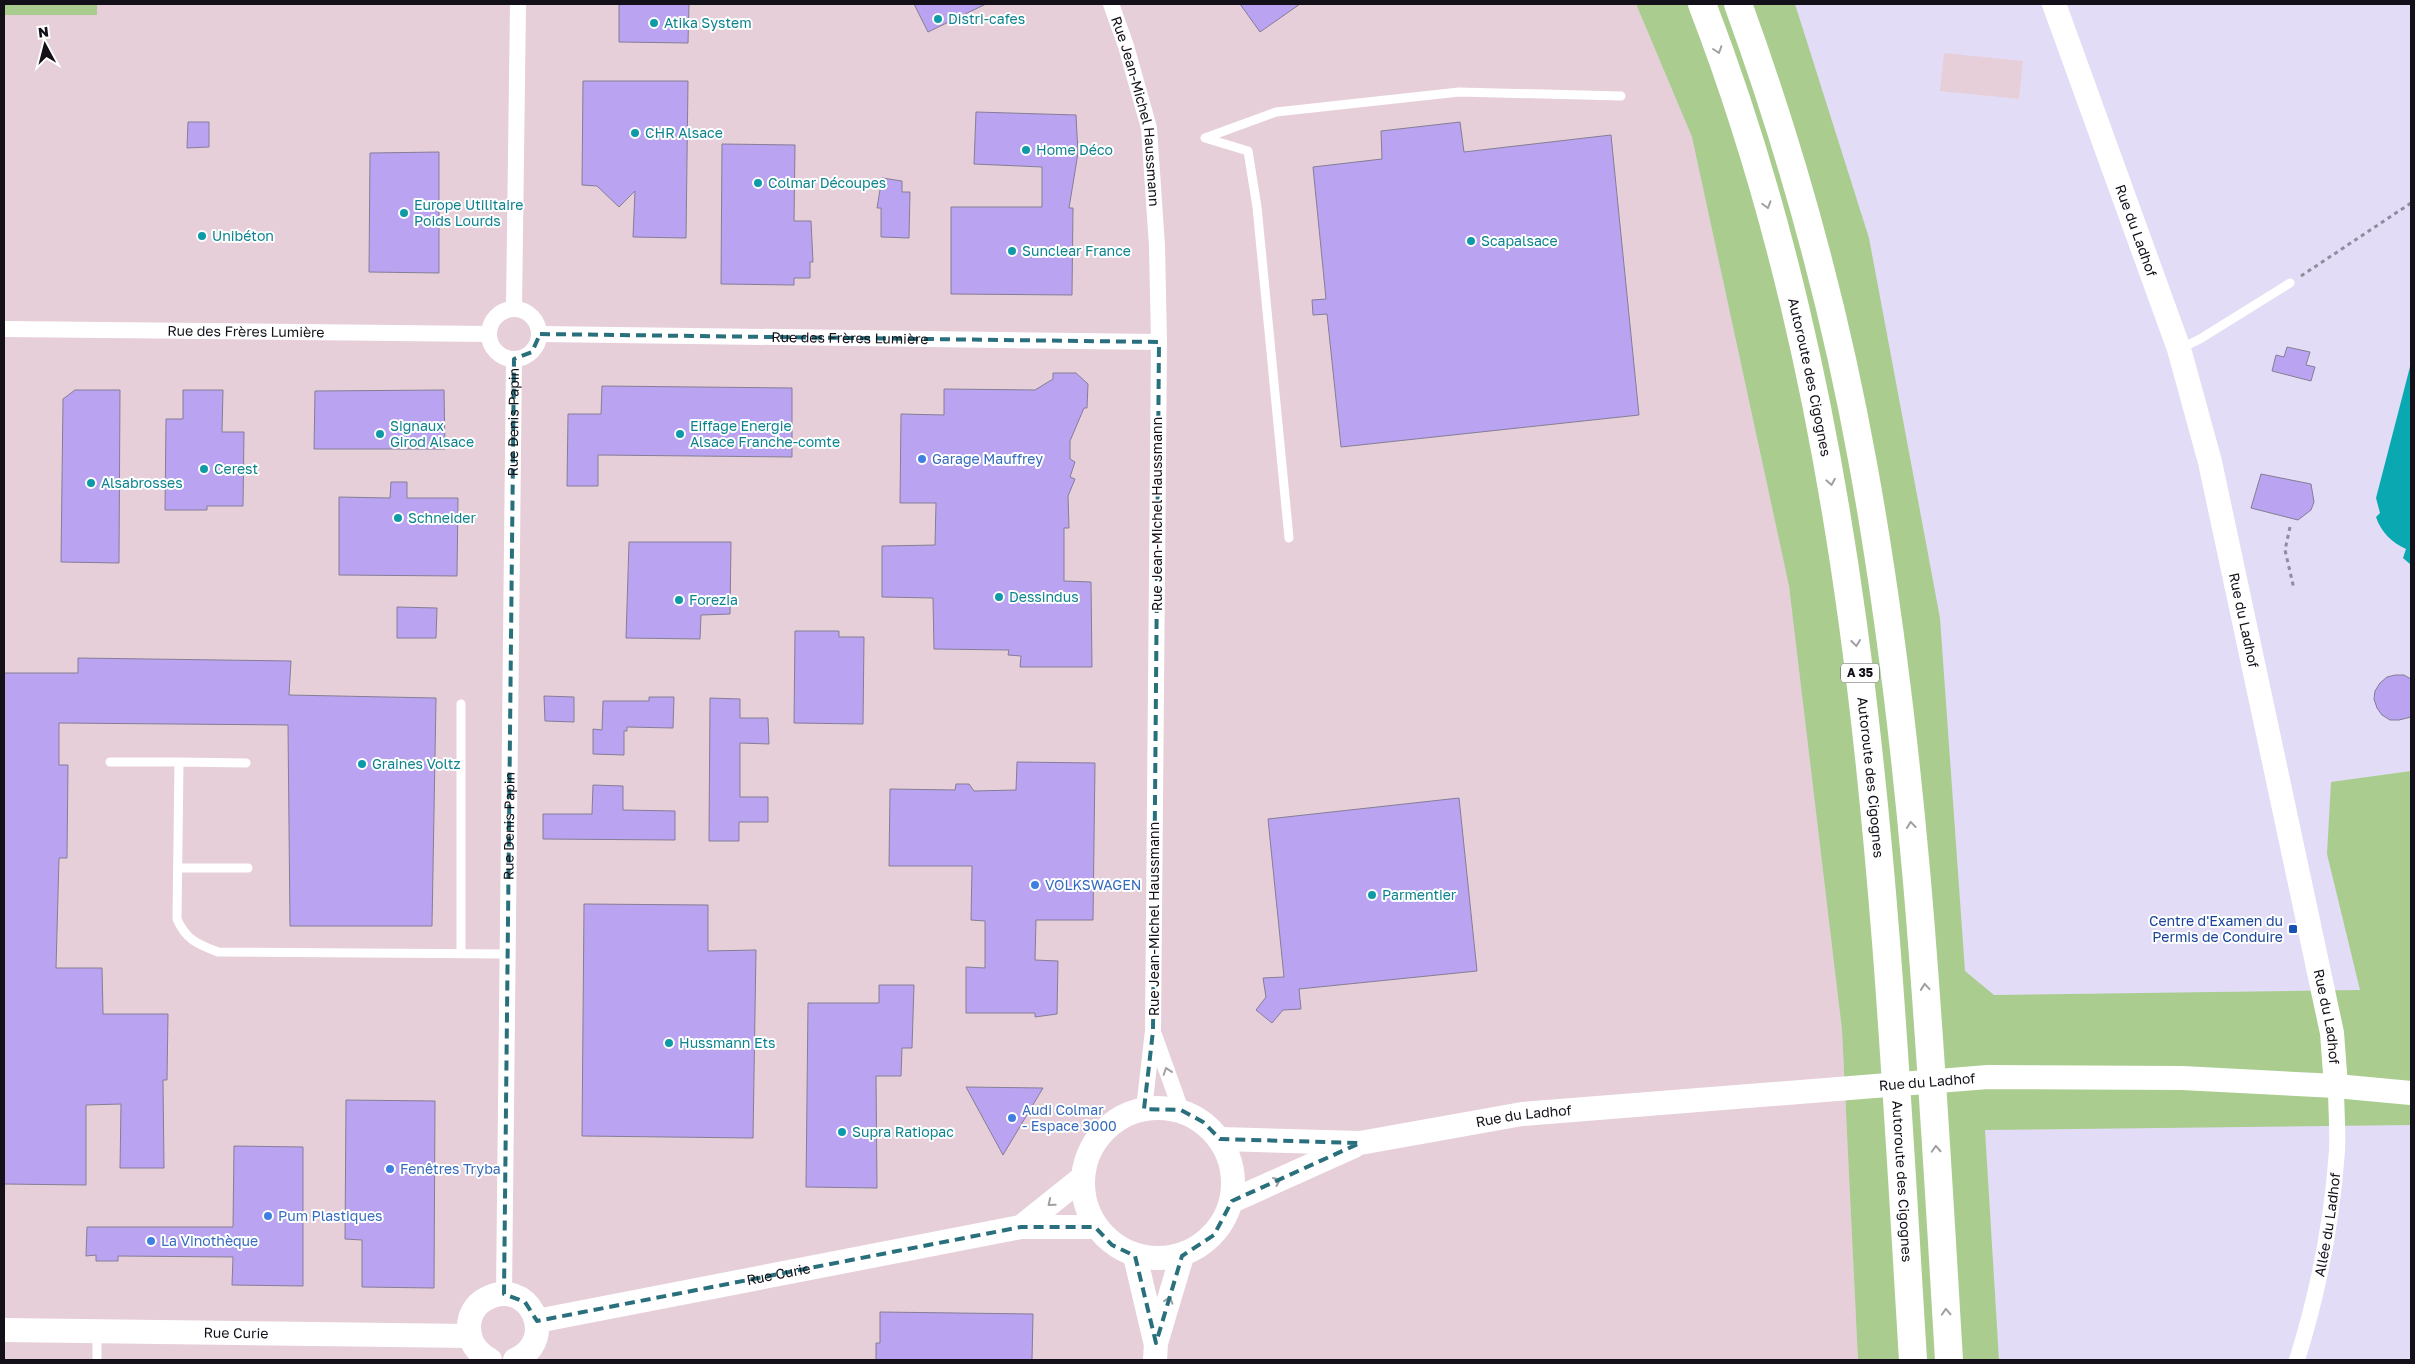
<svg xmlns="http://www.w3.org/2000/svg" width="2415" height="1364" viewBox="0 0 2415 1364" font-family="'Golos Text',sans-serif">
<style>
.industrial{fill:#e7cfda}
.green{fill:#aacd8f}
.water{fill:#0aa9b1}
.building{fill:#baa3f1;stroke:#847e95}
.lines{fill:none;stroke-linecap:round;stroke-linejoin:round}
.path{stroke:#908b9e;stroke-width:3;stroke-dasharray:4 4;stroke-linecap:butt}
.lane{stroke:#fff;stroke-width:9}
.street{stroke:#fff;stroke-width:16}
.secondary{stroke:#fff;stroke-width:24}
.highway{stroke:#fff;stroke-width:28}
.oneway{stroke:#a19fa3}
.marked{fill:none;stroke:#29707c;stroke-width:4;stroke-dasharray:10 6;stroke-linejoin:round}
.culture-dot{fill:#0f9aa8;stroke:#fff;stroke-width:2}
.shop-dot{fill:#3f7fe0;stroke:#fff;stroke-width:2}
.transit-dot{fill:#1a4fb4;stroke:#fff;stroke-width:2}
.labels{text-anchor:middle;stroke-width:4;stroke-linejoin:round;paint-order:stroke}
.shield{fill:#fff;stroke:#5a585e;stroke-width:1}
.shield-label{font-size:12px;font-weight:bold;fill:#131019}
.culture-label{font-size:14px;fill:#0d838f;stroke:#fff;text-anchor:start}
.street-label{font-size:14px;fill:#131019;stroke:#fff}
.shop-label{font-size:14px;fill:#366cbe;stroke:#fff;text-anchor:start}
.transit-label{font-size:14px;fill:#164399;stroke:#fff;text-anchor:end}
</style>
<rect width="100%" height="100%" fill="#e3dcf6"/>
<path class="industrial" d="M97,4H1636L1692,137L1789,586L1842,1030L1858,1360H4V15H96Z
M1944,53L2023,61L2019,99L1940,91Z"/>
<path class="green" d="M4,4H97V15H4Z
M1636,4H1795L1869,238L1940,618L1965,971L1994,995L2360,990L2327,854L2331,782L2411,771V1125L1985,1130L1999,1360H1858L1842,1030L1789,586L1692,137Z"/>
<path class="water" d="M2411,363V563L2410,564L2403,558L2406,549C2391,542 2381,532 2376,517L2380,513L2376,498Z"/>
<path class="building" d="M619,4H689L688,43L619,42Z
M914,4H986L928,32Z
M1240,4H1300L1260,32Z
M583,81H688L686,238L633,237L635,191L619,207L597,186L582,185Z
M976,112L1076,115L1078,153L1069,208H1073L1072,295L951,294V207H1042V167L974,164Z
M188,122H209V147L187,148Z
M1460,122L1464,152L1611,135L1639,415L1341,447L1327,314L1313,315L1312,300L1326,299L1313,167L1382,159L1381,131Z
M722,144L795,145L794,221H811L813,262H810V278H794V285L721,284Z
M439,152V273L369,272L370,153Z
M882,178L902,181V192H910L909,238L881,237V208H877Z
M2287,347L2310,352L2306,365L2315,367L2311,381L2272,371L2276,355L2284,357Z
M1053,373H1076L1088,384L1087,408H1084L1070,441V459L1075,462L1070,477L1075,479L1068,496L1069,528H1064V581L1091,582L1092,667H1020L1021,656L1008,655L1009,650L934,649L933,598L882,597V546L935,545L936,503H900L901,414L944,415V389L1035,390L1053,379Z
M602,386L792,388V457L598,455V486H567L568,414H601Z
M75,390H120L119,563L61,562L63,399Z
M183,390H223L222,432H244L243,506H207V510H165L166,419H183Z
M444,390L445,449H314L315,391Z
M2261,474L2311,484L2314,502L2311,510L2298,520L2251,508Z
M391,482H407V498H458L457,576L339,575V497L390,498Z
M629,542H731L730,614L701,615L700,639L626,638Z
M397,607L437,608L436,638H397Z
M795,631H839V637H864L863,724L794,723Z
M78,658L291,661L289,695L436,698L432,926H290L288,725L59,723V765H68L67,858H59L56,968H102L103,1014H168L167,1080H163L164,1168H120L121,1104L86,1105V1185L4,1184V673H78Z
M2395,675H2404L2411,679V717L2399,720H2390L2382,715L2377,708L2374,699L2375,691L2380,683L2387,677Z
M544,696L574,697V722L545,721Z
M649,697H674L673,728L627,727V731H624V755L593,754V729L602,730L603,701H649Z
M710,698L740,699V718H768L769,744L740,743V797H768V822H739V841H709Z
M1017,762L1095,763L1093,920H1036L1035,960L1058,961L1057,1014L1035,1017V1013H966V967L985,968V921L971,920L972,866H889L890,789L955,790L956,784H969L974,791L1016,790Z
M593,785L623,786V810L675,811V840L543,839V814H592Z
M1459,798L1477,971L1299,989L1301,1009L1283,1010L1272,1023L1256,1010L1266,997L1263,978L1284,977L1268,819Z
M584,904L708,905V951L756,950L753,1138L582,1136Z
M879,985H914L912,1048H902L901,1076H876L877,1188L806,1187L808,1003H879Z
M966,1087L1043,1088L1003,1155Z
M346,1100L435,1101L434,1288L362,1287V1240L345,1239Z
M234,1146L303,1147V1286L232,1285L233,1257L118,1256V1261H96V1255L86,1256L87,1227H233Z
M880,1312L1033,1314L1032,1360H876V1343H880Z"/>
<g class="lines">
<path class="path" d="M2301,276L2411,203
M2290,527L2285,550L2294,589"/>
<path class="lane" d="M2179,349L2200,339L2290,283
M1289,538L1257,207L1248,151L1205,138L1276,112L1459,92L1621,96
M461,704V953
M110,762H179
M246,763L179,762L177,919C186,940 198,944 218,952L508,954
M178,868H248
M97,1360V1332"/>
<g class="street">
<path id="s1" d="M1111,4L1126,46L1149,128L1157,246L1159,342L1153,1031L1144,1109"/>
<path d="M514,308L518,4"/>
<circle cx="514" cy="334" r="25"/>
<path id="s2" d="M4,329L488,334"/>
<path id="s3" d="M540,334L1159,342"/>
<path d="M1154,1035L1181,1110"/>
<path id="s4" d="M504,1294L514,359"/>
<path id="s5" d="M2297,1360C2318,1293 2332,1222 2337,1151C2338,1130 2336,1108 2336,1086"/>
</g>
<g class="secondary">
<path id="s6" d="M2054,4L2179,349L2210,462L2332,1033L2336,1086"/>
<circle cx="1158" cy="1183" r="75"/>
<path id="s7" d="M1220,1139L1360,1143L1522,1114L1988,1077L2182,1078L2336,1086L2411,1093"/>
<path d="M1232,1201L1354,1146"/>
<path d="M1021,1227L1082,1178"/>
<path d="M1135,1256L1155,1341"/>
<path id="s8" d="M537,1321L1021,1227H1095"/>
<path id="s9" d="M4,1330L469,1336"/>
<path d="M490,1360C476,1352 469,1342 469,1326C469,1316 475,1305 484,1300C527,1274 561,1339 515,1360"/>
<path d="M1155,1360L1156,1343L1182,1256"/>
</g>
<g class="highway">
<path id="s10" d="M1702,4C1868,434 1885,905 1913,1360"/>
<path d="M1738,4C1792,152 1835,309 1863,464C1917,760 1931,1061 1949,1360"/>
</g>
</g>
<defs><path id="oneway-chevron" d="M-2-3.5L2.5 0L-2 3.5" fill="none" stroke-width="1.6" stroke-linecap="round" stroke-linejoin="round" transform="scale(1.25)"/></defs>
<g class="oneway">
<use href="#oneway-chevron" transform="translate(1718 50) rotate(72)"/>
<use href="#oneway-chevron" transform="translate(1767 205) rotate(74)"/>
<use href="#oneway-chevron" transform="translate(1831 482) rotate(80)"/>
<use href="#oneway-chevron" transform="translate(1856 643) rotate(83)"/>
<use href="#oneway-chevron" transform="translate(1911 825) rotate(-96)"/>
<use href="#oneway-chevron" transform="translate(1925 987) rotate(-95)"/>
<use href="#oneway-chevron" transform="translate(1167 1071) rotate(-109)"/>
<use href="#oneway-chevron" transform="translate(1936 1149) rotate(-93)"/>
<use href="#oneway-chevron" transform="translate(1277 1181) rotate(-24)"/>
<use href="#oneway-chevron" transform="translate(1051 1203) rotate(141)"/>
<use href="#oneway-chevron" transform="translate(1169 1300) rotate(-73)"/>
<use href="#oneway-chevron" transform="translate(1946 1312) rotate(-93)"/>
</g>
<path class="marked" d="M540,334L1159,342L1153,1031L1144,1109L1181,1110L1203,1122L1220,1139L1360,1143L1232,1201L1214,1235L1182,1256L1156,1343L1135,1256L1112,1245L1095,1227H1021L537,1321L525,1302L504,1294L514,359L532,352Z"/>
<g class="culture-dot">
<circle cx="938" cy="19" r="5"/>
<circle cx="654" cy="23" r="5"/>
<circle cx="635" cy="133" r="5"/>
<circle cx="1026" cy="150" r="5"/>
<circle cx="758" cy="183" r="5"/>
<circle cx="404" cy="213" r="5"/>
<circle cx="202" cy="236" r="5"/>
<circle cx="1471" cy="241" r="5"/>
<circle cx="1012" cy="251" r="5"/>
<circle cx="380" cy="434" r="5"/>
<circle cx="680" cy="434" r="5"/>
<circle cx="204" cy="469" r="5"/>
<circle cx="91" cy="483" r="5"/>
<circle cx="398" cy="518" r="5"/>
<circle cx="999" cy="597" r="5"/>
<circle cx="679" cy="600" r="5"/>
<circle cx="362" cy="764" r="5"/>
<circle cx="1372" cy="895" r="5"/>
<circle cx="669" cy="1043" r="5"/>
<circle cx="842" cy="1132" r="5"/>
</g>
<g class="shop-dot">
<circle cx="922" cy="459" r="5"/>
<circle cx="1035" cy="885" r="5"/>
<circle cx="1012" cy="1118" r="5"/>
<circle cx="390" cy="1169" r="5"/>
<circle cx="268" cy="1216" r="5"/>
<circle cx="151" cy="1241" r="5"/>
</g>
<rect class="transit-dot" x="2288" y="924" width="10" height="10" rx="2.5"/>
<g class="labels">
<rect class="shield" x="1841" y="663.5" width="38" height="19" rx="4"/>
<g class="shield-label">
<text x="1860" y="677">A 35</text>
</g>
<g class="culture-label">
<text x="948" y="24">Distri-cafes</text>
<text x="664" y="28">Atika System</text>
<text x="645" y="138">CHR Alsace</text>
<text x="1036" y="155">Home Déco</text>
<text x="768" y="188">Colmar Découpes</text>
<text x="414" y="210">Europe Utilitaire<tspan x="414" dy="16">Poids Lourds</tspan></text>
<text x="212" y="241">Unibéton</text>
<text x="1481" y="246">Scapalsace</text>
<text x="1022" y="256">Sunclear France</text>
<text x="390" y="431">Signaux<tspan x="390" dy="16">Girod Alsace</tspan></text>
<text x="690" y="431">Eiffage Energie<tspan x="690" dy="16">Alsace Franche-comte</tspan></text>
<text x="214" y="474">Cerest</text>
<text x="101" y="488">Alsabrosses</text>
<text x="408" y="523">Schneider</text>
<text x="1009" y="602">Dessindus</text>
<text x="689" y="605">Forezia</text>
<text x="372" y="769">Graines Voltz</text>
<text x="1382" y="900">Parmentier</text>
<text x="679" y="1048">Hussmann Ets</text>
<text x="852" y="1137">Supra Ratiopac</text>
</g>
<g class="street-label">
<text dy="5" stroke="none"><textPath href="#s1" startOffset="111">Rue Jean-Michel Haussmann</textPath></text>
<text dy="5" stroke="none"><textPath href="#s6" startOffset="241">Rue du Ladhof</textPath></text>
<text dy="5" stroke="none"><textPath href="#s2" startOffset="242">Rue des Frères Lumière</textPath></text>
<text dy="5" stroke="none"><textPath href="#s3" startOffset="310">Rue des Frères Lumière</textPath></text>
<text dy="5" stroke="none"><textPath href="#s10" startOffset="389">Autoroute des Cigognes</textPath></text>
<text dy="5" stroke="none"><textPath href="#s4" startOffset="872">Rue Denis Papin</textPath></text>
<text transform="translate(1157 514) rotate(-90)" y="5">Rue Jean-Michel Haussmann</text>
<text dy="5" stroke="none"><textPath href="#s6" startOffset="646">Rue du Ladhof</textPath></text>
<text dy="5" stroke="none"><textPath href="#s10" startOffset="794">Autoroute des Cigognes</textPath></text>
<text dy="5" stroke="none"><textPath href="#s4" startOffset="468">Rue Denis Papin</textPath></text>
<text transform="translate(1154 919) rotate(-90)" y="5">Rue Jean-Michel Haussmann</text>
<text dy="5" stroke="none"><textPath href="#s6" startOffset="1051">Rue du Ladhof</textPath></text>
<text dy="5" stroke="none"><textPath href="#s7" startOffset="711">Rue du Ladhof</textPath></text>
<text dy="5" stroke="none"><textPath href="#s7" startOffset="306">Rue du Ladhof</textPath></text>
<text dy="5" stroke="none"><textPath href="#s10" startOffset="1199">Autoroute des Cigognes</textPath></text>
<text dy="5" stroke="none"><textPath href="#s5" startOffset="139">Allée du Ladhof</textPath></text>
<text dy="5" stroke="none"><textPath href="#s8" startOffset="246">Rue Curie</textPath></text>
<text dy="5" stroke="none"><textPath href="#s9" startOffset="232">Rue Curie</textPath></text>
</g>
<g class="shop-label">
<text x="932" y="464">Garage Mauffrey</text>
<text x="1045" y="890">VOLKSWAGEN</text>
<text x="1022" y="1115">Audi Colmar<tspan x="1022" dy="16">- Espace 3000</tspan></text>
<text x="400" y="1174">Fenêtres Tryba</text>
<text x="278" y="1221">Pum Plastiques</text>
<text x="161" y="1246">La Vinothèque</text>
</g>
<g class="transit-label">
<text x="2283" y="926">Centre d'Examen du<tspan x="2283" dy="16">Permis de Conduire</tspan></text>
</g>
</g>
<rect width="2415" height="1364" fill="none" stroke="#131019" stroke-width="10"/>
<g transform="translate(45 45) rotate(353)" stroke="#ffffff" stroke-width="4" paint-order="stroke">
<path d="M0-4L9 19L0 12L-9 19Z" fill="#131019"/>
<text y="-8" font-size="14" font-weight="bold" text-anchor="middle" fill="#131019">N</text>
</g>
</svg>
